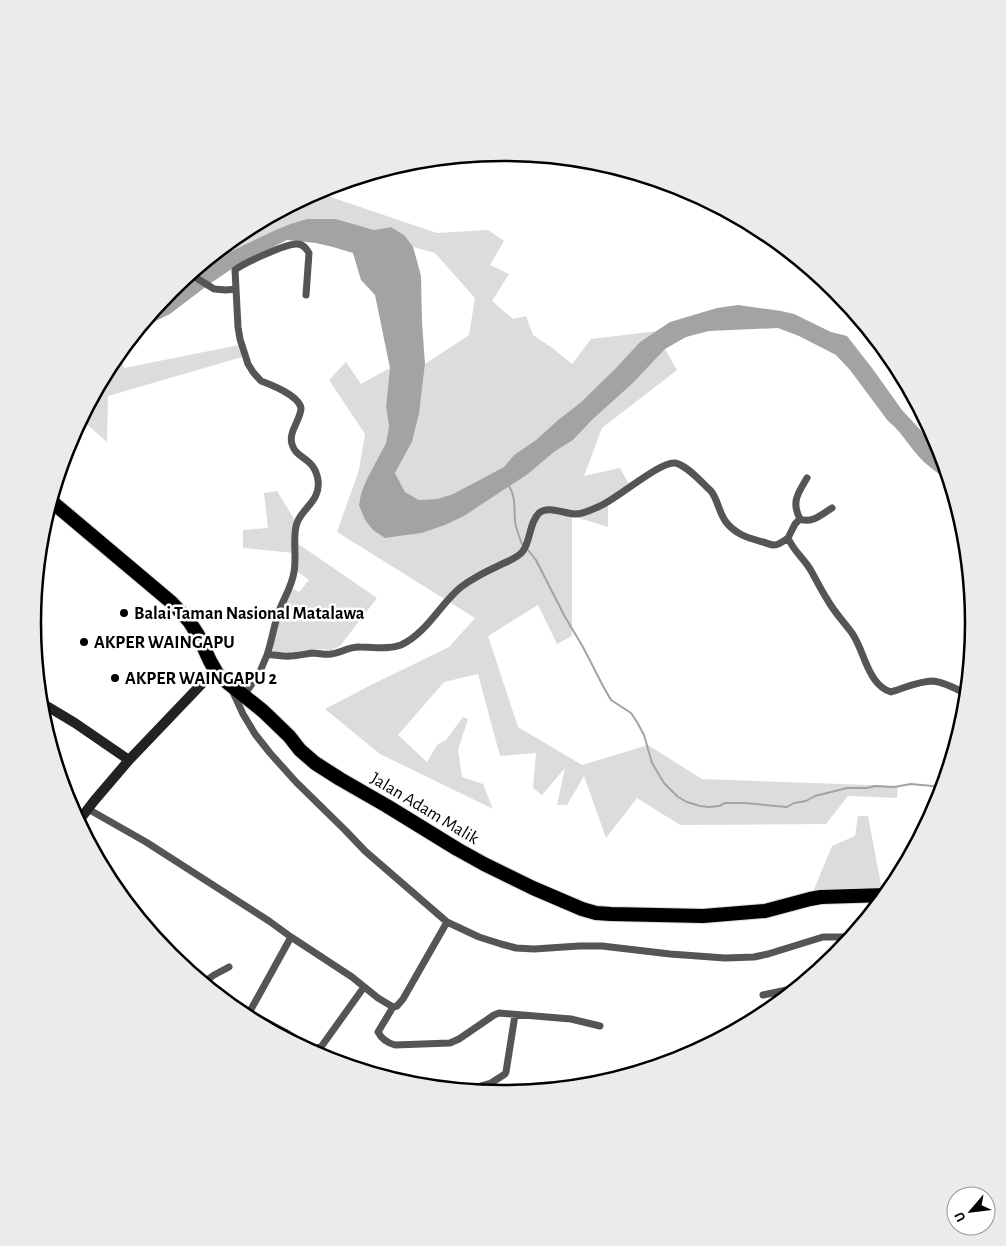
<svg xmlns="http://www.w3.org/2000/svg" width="1006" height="1246" viewBox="0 0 1006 1246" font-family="'Alegreya Sans',sans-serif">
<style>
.green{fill:#dcdcdc}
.water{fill:#a3a3a3}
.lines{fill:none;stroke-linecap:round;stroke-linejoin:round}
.stream{stroke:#a3a3a3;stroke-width:2}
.highway-casing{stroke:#dbdbdb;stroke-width:16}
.street{stroke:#555;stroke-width:7}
.secondary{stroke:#222;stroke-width:10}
.highway{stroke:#000;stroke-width:14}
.poi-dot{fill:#000;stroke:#fff;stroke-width:2}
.labels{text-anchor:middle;stroke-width:5;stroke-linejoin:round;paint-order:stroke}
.poi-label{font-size:18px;font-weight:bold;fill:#000;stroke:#fff;text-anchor:start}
.street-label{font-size:18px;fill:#000;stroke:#fff}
.rim{fill:none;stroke:#000;stroke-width:2.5}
</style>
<rect width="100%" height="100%" fill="#fff"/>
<path class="green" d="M316,192L437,233L488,230L504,241L490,265L509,274L492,301L513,319L526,316L533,335L551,347L572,364L591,339L658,331L640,342L615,369L580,403L558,420L536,440L514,455L504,467L453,494L437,499L419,500L405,492L395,473L412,442L419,414L425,364L469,335L475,298L435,253L413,247L404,236L391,227L374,230L336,219H307L290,224L271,232L197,268L242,232Z
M244,344L249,355L108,396L107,442L81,419L112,361L119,352L124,368Z
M665,349L677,370L602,428L584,476L620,468L631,488L608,502V527L572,516V636L557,644L538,605L488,636L518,727L582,765L648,745L702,779L898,786L897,798L848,796L826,824L680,825L637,798L606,838L584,776L567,805H557L565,768L542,795L533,788L536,753L500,756L478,674L444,682L398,735L427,762L437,745L446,740L463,717L468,719L458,750L462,777L483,784L493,809L380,754L325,709L371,685L449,647L475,618L337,532L359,470L365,434L329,380L346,362L361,384L390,368L386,406L389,426L386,443L377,461L385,538L422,533L445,525L464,516L528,474L554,452L573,440L593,419L633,383Z
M277,491L294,519V541L377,598L340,646L331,650L315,649L292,653L266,651L288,586L299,592L309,580L294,569V553L243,548V530L268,528L264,493Z
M858,816H868L883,895L810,899L832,846L855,836Z"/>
<path class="water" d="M307,219H336L374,230L391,227L405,236L413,247L417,261L421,276L422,322L425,364L419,414L412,442L395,473L405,492L419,500L437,499L453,494L504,467L514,455L536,440L558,420L580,403L615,369L640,342L670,322L717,308L738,305L781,311L794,314L831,332L847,336L872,368L902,410L940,451L950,484C942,475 931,469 922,460C910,448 902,432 888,421L850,370L836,355L799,336L778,328L709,331L686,337L665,349L633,383L593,419L573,440L554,452L528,474L464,516L445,525L422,533L385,538L373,530L365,520L359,505L361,494L366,481L386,443L389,426L386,406L390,368L375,295L361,280L353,253L333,247L316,243L287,240L239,264L208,285L170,314L139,329L171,290L197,268L271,232L290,224Z"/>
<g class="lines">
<path class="stream" d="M509,486C516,497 514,508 515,521C516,529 519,536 522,544
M528,550L536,560L565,617L583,647L603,686L611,700L631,713L637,722L644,735L652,763L664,783L678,797L687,802L700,806L709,807L719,806L725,803H744L787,807L794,803L806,801L815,796L847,788H867L875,786L894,787L911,784L943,787"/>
<g class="highway-casing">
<path id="highway" d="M51,501L171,602L189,621L198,635L210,661L218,675L263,711L289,736L300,750L315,763L340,779L387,806L457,849L484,864L533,888L582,909L596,913L611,914L703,916L765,911L810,899L821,897L885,895"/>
</g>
<path class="street" d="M474,155L492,156
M190,274L214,289L226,290L236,289
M800,519C791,502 798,493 807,478
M788,538L795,524L800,519C812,524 822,514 832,508
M267,655C272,640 274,625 279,611C284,598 292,586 294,572C297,557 292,536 297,523C302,508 321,501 318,480C314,456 296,460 292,444C290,438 292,432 295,426C297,421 301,414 301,408C299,396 272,385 261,381L253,372L248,364L240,339L238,327L235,270C242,264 287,243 297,244C303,244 306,248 309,253L306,295
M232,690L243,714L255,734L270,753L296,782L345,830L365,851L447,922L479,937L501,944L516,948L534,949L579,946H602L670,954L725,958L754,957L768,954L823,937H851
M244,695L259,674L267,655C275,654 282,657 290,656C297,656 305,654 312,653C319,653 325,655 331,654C341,653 350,646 360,647C374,647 388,650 401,645C427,633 440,604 461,587C473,578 487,571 500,565C508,561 518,558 523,551C531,540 529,523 539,513C548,505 565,514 575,514C584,514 593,509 600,506C617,499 660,461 675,463C687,465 702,483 711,491C718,500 719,513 726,522C736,535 749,538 763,542C767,543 770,545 774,545C779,545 784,541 788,538C793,550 803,558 810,569C816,579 821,590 827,599C834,612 844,622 852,633C858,642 861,651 865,661C870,673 877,688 891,692C904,688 919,681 933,681C944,682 957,689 966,694
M88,809L146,842L269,921L291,937L352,977L378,998L393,1007L397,1006L403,999L447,922
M203,983L214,975L229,967
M763,995L796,988
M393,1007L378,1032C381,1038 388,1043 395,1045L450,1043L459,1039L494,1015L499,1013L571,1019L600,1026
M235,1009L249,1013L285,1032L309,1047L317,1048L321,1047L364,987
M249,1013L291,937
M466,1090L491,1083L505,1074L506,1072L515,1015"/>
<path class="secondary" d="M40,702L75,723L129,760
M78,822L94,801L129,760L215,670"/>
<use href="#highway" class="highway"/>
</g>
<g class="poi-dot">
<circle cx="124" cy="613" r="5"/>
<circle cx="84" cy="642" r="5"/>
<circle cx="115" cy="678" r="5"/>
</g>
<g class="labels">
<g class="poi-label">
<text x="134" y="619">Balai Taman Nasional Matalawa</text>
<text x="94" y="648">AKPER WAINGAPU</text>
<text x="125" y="684">AKPER WAINGAPU 2</text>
</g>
<g class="street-label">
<text transform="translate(425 808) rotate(31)" y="6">Jalan Adam Malik</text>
</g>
</g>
<path d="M0 0H1006V1246H0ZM41 623a462 462 0 1 1 924 0a462 462 0 1 1-924 0Z" fill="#ebebeb" fill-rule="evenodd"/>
<path class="rim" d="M41 623a462 462 0 1 1 924 0a462 462 0 1 1-924 0Z"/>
<g transform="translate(971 1211) rotate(242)"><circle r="24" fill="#ffffff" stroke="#999999"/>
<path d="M0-4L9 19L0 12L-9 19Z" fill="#000000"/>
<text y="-8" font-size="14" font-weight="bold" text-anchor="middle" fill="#000000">U</text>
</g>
</svg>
